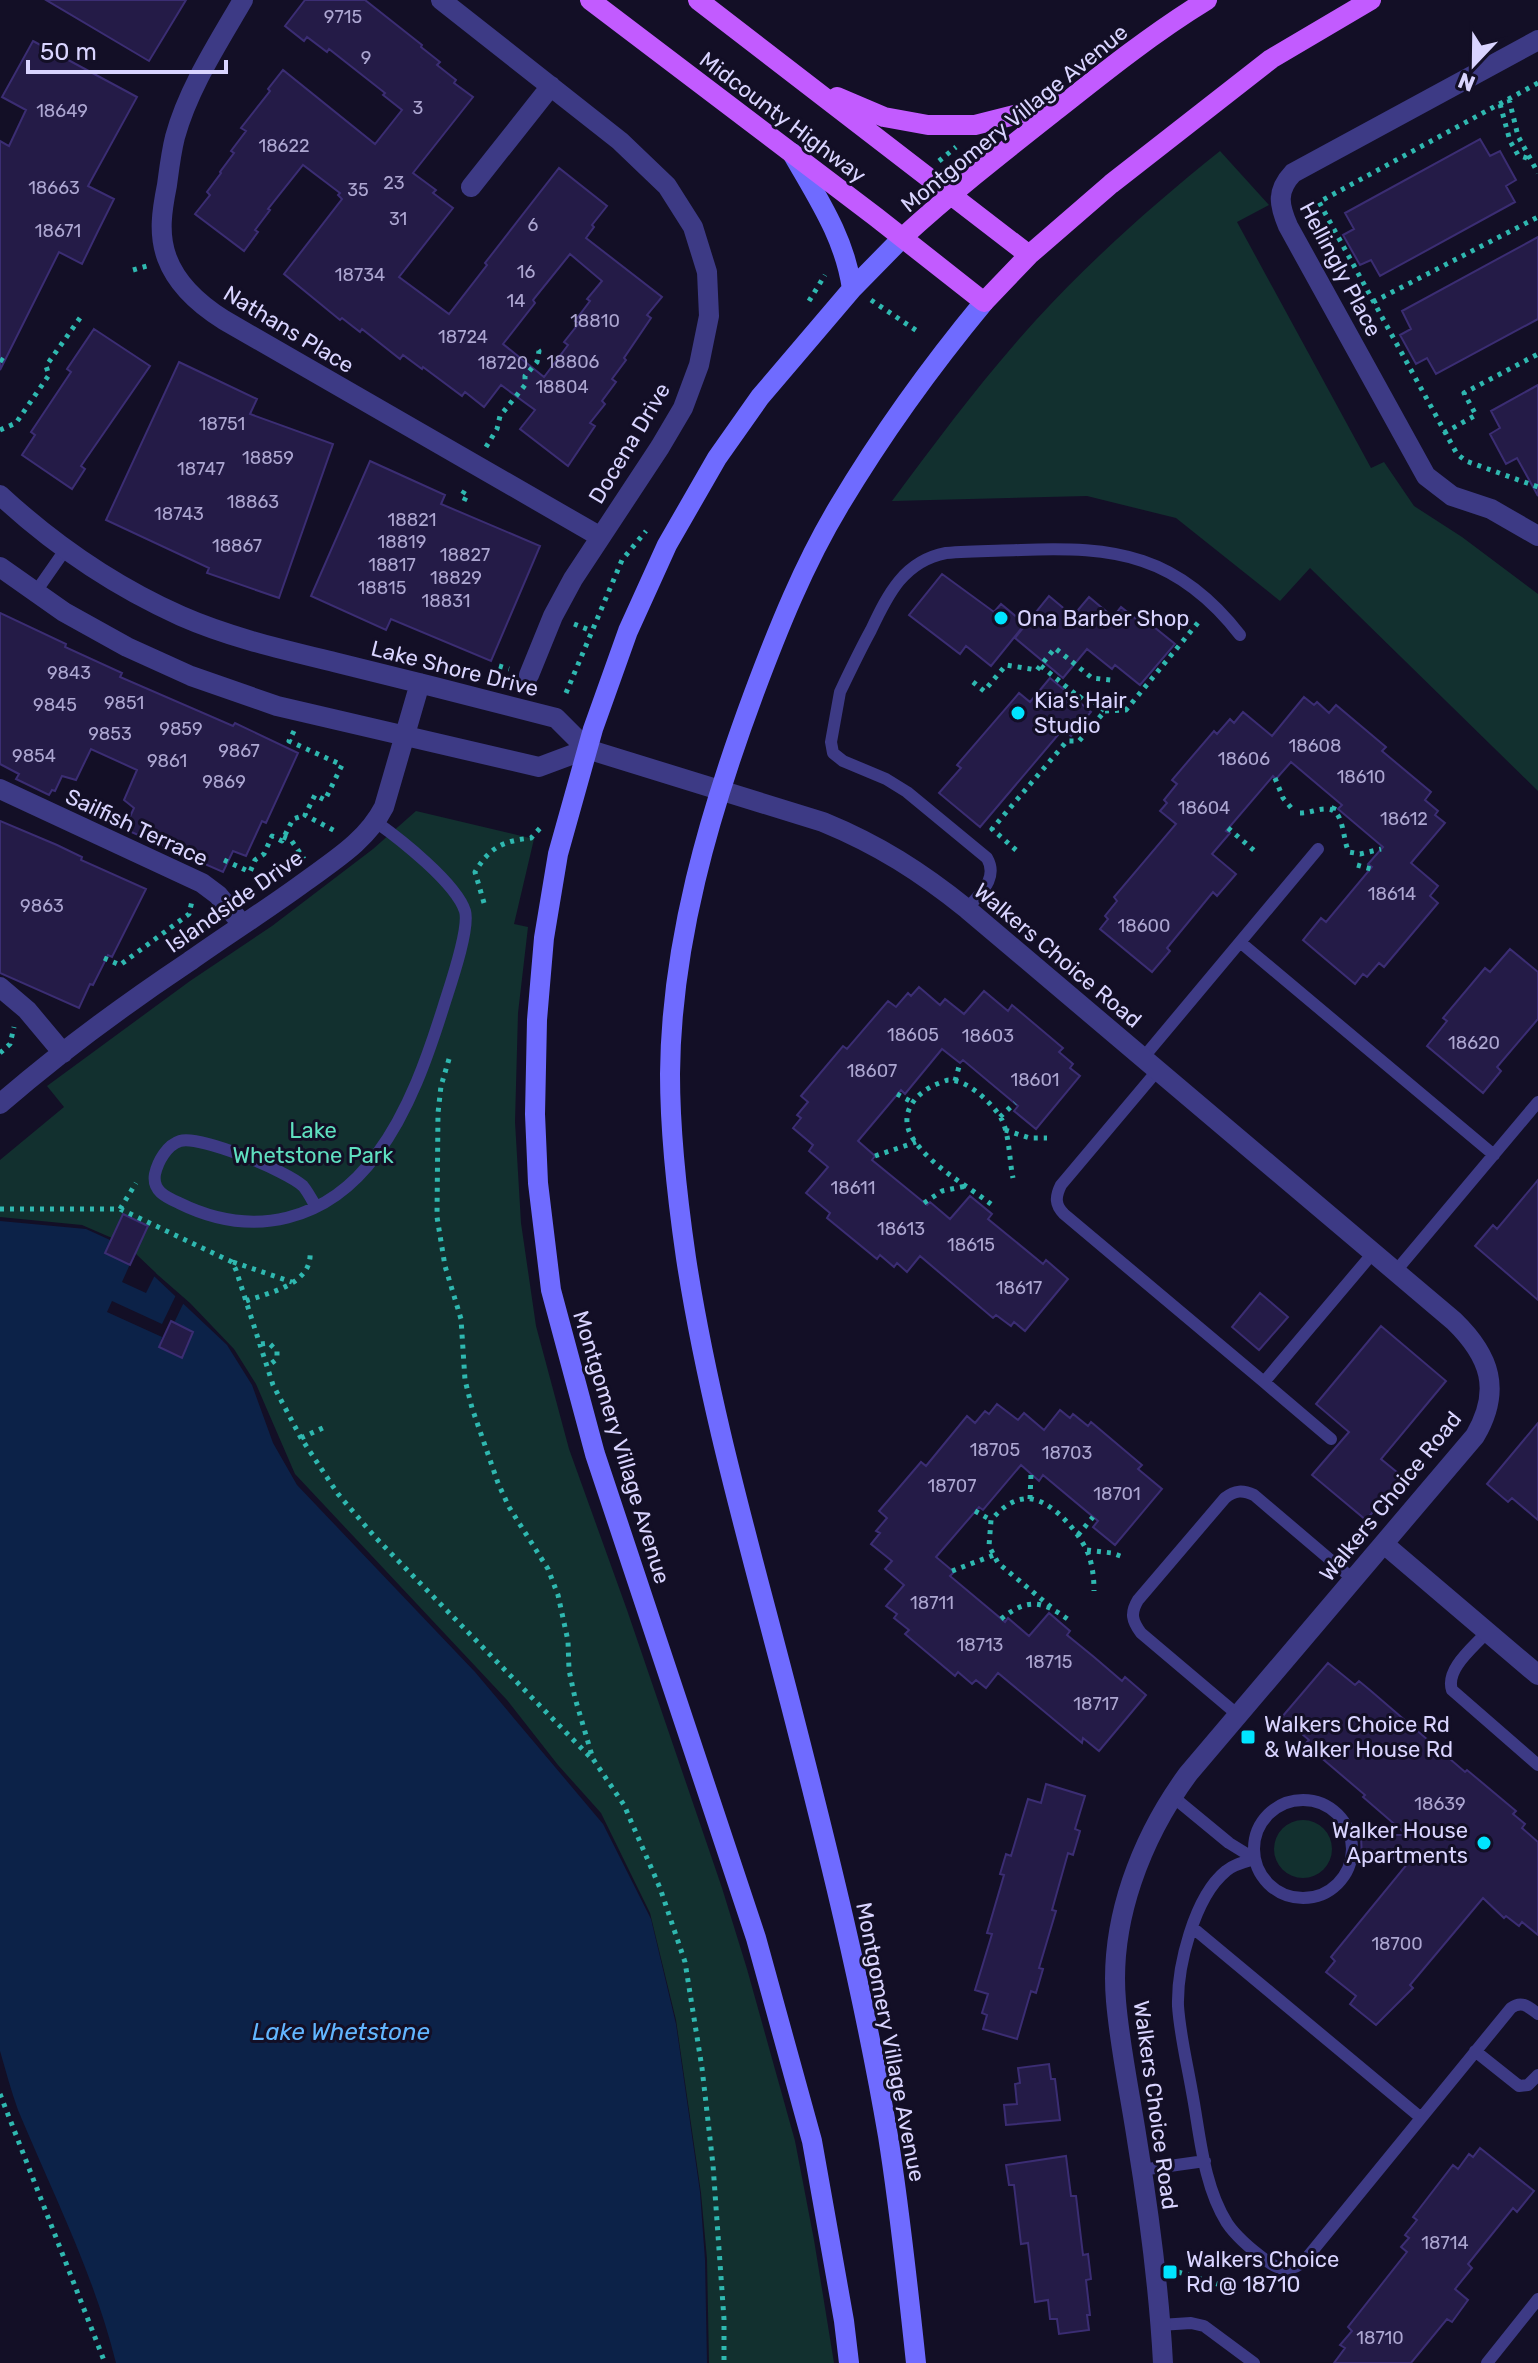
<svg xmlns="http://www.w3.org/2000/svg" width="1538" height="2363" viewBox="0 0 1538 2363" font-family="Rubik,sans-serif">
<style>
.green{fill:#12302f}
.water{fill:#0c2248}
.pier{fill:#130f26}
.building{fill:#241b47;stroke:#3b2d73;stroke-width:2;fill-rule:evenodd}
.lines{fill:none;stroke-linecap:round;stroke-linejoin:round}
.path{stroke:#2fb8b0;stroke-width:5;stroke-dasharray:4 6;stroke-linecap:butt}
.lane{stroke:#3d3a85;stroke-width:12}
.street{stroke:#3d3a85;stroke-width:20}
.secondary{stroke:#6f6bff;stroke-width:20}
.primary{stroke:#c25bff;stroke-width:20}
.poi-dot{fill:#00e5ff;stroke:#130f26;stroke-width:3}
.labels{text-anchor:middle;stroke-width:6;stroke-linejoin:round;paint-order:stroke}
.number-label{font-size:18px;fill:#aca6d1}
.street-label{font-size:22px;fill:#d9d4ff;stroke:#130f26}
.poi-label{font-size:22px;fill:#d9d4ff;stroke:#130f26;text-anchor:start}
.park-label{font-size:22px;fill:#5fe0c0;stroke:#130f26}
.water-label{font-size:24px;font-style:italic;fill:#62b6ff;stroke:#130f26}
</style>
<rect width="100%" height="100%" fill="#130f26"/>
<path class="green" d="M1220,151L1269,205L1237,222L1371,468L1384,462L1414,506L1462,537L1538,594V791L1310,568L1280,601L1176,518L1087,496L892,501C938,439 984,377 1036,320C1093,258 1155,203 1220,151Z
M416,811L534,839L514,924L528,927L518,1013L515,1122L521,1223L536,1326L569,1449L627,1610L722,1888L747,1969L795,2141L814,2240L834,2363H709L707,2259L701,2193L676,2020L650,1913L601,1813L558,1765L507,1700L295,1474L256,1384L234,1349L190,1303L119,1241L82,1225L0,1217V1160L64,1107L47,1086L190,981L272,926L373,849Z
M1274 1849a29 29 0 1 1 58 0a29 29 0 1 1-58 0Z"/>
<path class="water" d="M0,1221L86,1229L121,1245L227,1345L252,1385L273,1443L297,1485L475,1672L603,1824L651,1919L676,2024L700,2192L705,2260L707,2363H116C94,2274 53,2194 18,2110C11,2091 6,2071 0,2051Z"/>
<path class="pier" d="M135,1253L156,1273L146,1293L122,1282Z
M177,1293L185,1300L174,1323L193,1332L182,1358L159,1347L162,1337L107,1312L112,1301L162,1324Z"/>
<path class="building" d="M46,0H186L149,61Z
M305,0H365L422,45L421,47L440,62L437,65L456,80L454,83L473,97L413,173L436,190L433,193L453,208L399,277L449,314L487,265L485,263L559,168L607,206L592,225L594,227L586,238L662,297L647,315L651,318L624,358L626,360L612,379L616,382L602,401L605,404L590,423L595,426L568,466L520,429L535,410L501,385L484,407L465,392L462,396L423,367L422,369L403,355L400,359L362,329L360,332L342,318L340,320L284,274L342,199L338,195L340,193L303,165L268,209L270,210L255,230L258,232L244,251L195,214L210,195L207,192L221,173L220,172L234,153L231,151L246,131L241,128L270,91L268,89L283,70L375,144L402,110L383,95L385,93L329,49L327,52L307,37L304,41L285,26ZM570,254L602,281L587,299L590,301L575,321L579,323L564,342L568,345L544,377L503,344L535,303L533,300Z
M33,41L137,97L88,186L114,199L98,231L82,264L59,252L0,370V141L9,146L26,110L2,97Z
M1480,139L1490,156L1500,151L1516,180L1506,186L1515,202L1380,276L1371,260L1360,265L1343,235L1354,229L1345,213Z
M1538,237V319L1436,374L1427,358L1416,364L1400,335L1411,329L1402,311Z
M94,329L150,366L81,466L85,469L72,489L22,455L35,435L31,432L71,372L67,369Z
M179,362L257,399L250,414L333,444L279,598L207,573L209,568L106,520Z
M1538,385V496L1517,458L1506,464L1490,434L1500,428L1491,411Z
M370,461L445,495L441,504L540,546L491,661L391,619L386,630L311,596Z
M942,574L994,612L1001,604L1025,624L991,666L966,646L960,654L909,615Z
M1049,596L1073,616L1089,597L1113,617L1121,607L1146,627L1149,623L1175,644L1140,685L1115,665L1112,669L1087,649L1063,678L1015,638Z
M0,613L66,644L65,647L122,673L120,677L233,726L235,723L298,753L266,823L262,821L246,856L233,851L223,872L129,831L132,825L127,823L134,808L124,800L137,770L91,749L76,780L62,776L55,791L52,790L49,795L16,779L19,774L0,764Z
M1050,678L1091,712L1071,736L1063,729L980,827L939,793L961,768L957,765L1019,693L1030,702Z
M1304,697L1314,705L1317,702L1329,713L1336,705L1386,747L1382,751L1431,792L1425,800L1438,811L1435,815L1445,823L1411,863L1438,886L1430,896L1438,903L1384,967L1379,963L1367,977L1363,974L1355,984L1303,940L1321,918L1326,922L1372,867L1368,864L1383,847L1338,809L1342,805L1291,762L1276,779L1273,776L1226,831L1230,833L1212,854L1236,874L1217,896L1213,892L1167,948L1170,951L1152,972L1100,929L1108,919L1105,916L1117,901L1114,897L1176,824L1160,811L1167,803L1164,800L1177,784L1172,780L1214,731L1217,734L1230,719L1234,723L1243,712L1272,736Z
M0,821L57,845L82,857L81,860L146,889L112,957L108,955L93,985L90,984L79,1008L0,973Z
M1510,949L1538,972V1019L1497,1067L1501,1071L1483,1093L1427,1046L1447,1021L1443,1018L1485,968L1490,972Z
M919,987L940,1005L945,999L964,1014L984,991L1008,1011L1012,1005L1063,1048L1059,1052L1073,1064L1070,1068L1080,1076L1036,1129L1014,1111L1018,1106L963,1060L960,1063L942,1049L905,1094L901,1090L858,1141L875,1156L872,1160L927,1205L930,1202L950,1219L970,1196L992,1214L988,1219L1043,1264L1046,1260L1068,1279L1025,1331L1014,1322L1011,1326L996,1315L993,1318L920,1256L907,1272L897,1263L894,1267L880,1255L877,1259L827,1218L830,1213L806,1193L828,1167L809,1151L813,1145L793,1128L801,1118L797,1115L808,1102L801,1096L843,1046L847,1049L888,1001L896,1007L908,993L911,996Z
M1538,1180V1300L1475,1246L1493,1225L1497,1229Z
M123,1214L148,1226L130,1265L105,1253Z
M1260,1293L1288,1317L1259,1350L1232,1327Z
M171,1321L193,1332L182,1358L159,1347Z
M1381,1326L1446,1381L1381,1459L1403,1477L1366,1520L1312,1475L1349,1432L1316,1404Z
M997,1404L1018,1420L1024,1413L1044,1430L1060,1410L1070,1418L1073,1414L1088,1426L1091,1422L1142,1465L1138,1469L1162,1489L1115,1545L1093,1527L1098,1521L1043,1475L1039,1481L1021,1465L983,1510L979,1507L936,1557L954,1572L950,1576L1005,1622L1008,1618L1029,1636L1049,1613L1070,1631L1067,1635L1094,1657L1122,1681L1125,1677L1146,1695L1099,1751L1083,1738L1082,1743L998,1673L986,1688L976,1680L972,1684L958,1672L955,1676L905,1634L909,1630L894,1618L897,1614L886,1606L904,1585L885,1569L892,1561L871,1544L880,1533L876,1531L887,1518L879,1511L921,1462L926,1466L967,1416L975,1423L985,1411L989,1414Z
M1538,1423V1520L1512,1498L1508,1502L1487,1484Z
M1328,1663L1355,1685L1359,1681L1371,1691L1465,1772L1467,1770L1516,1811L1513,1814L1525,1824L1522,1828L1538,1842V1935L1522,1922L1519,1926L1506,1916L1504,1918L1483,1898L1410,1985L1413,1988L1376,2025L1350,2004L1356,1996L1326,1972L1335,1961L1331,1957L1413,1857L1362,1861L1361,1835H1407L1363,1797L1365,1795L1305,1744L1309,1740L1282,1717Z
M1046,1784L1085,1796L1075,1829L1080,1831L1073,1855L1068,1853L1052,1910L1056,1911L1039,1968L1043,1969L1036,1993L1031,1991L1017,2039L983,2029L987,2015L982,2013L988,1994L975,1990L992,1934L987,1933L1004,1875L1000,1874L1006,1854L1011,1856L1028,1799L1041,1803Z
M1049,2064L1051,2079H1055L1060,2120L1006,2125L1004,2105L1017,2104L1015,2084L1020,2083L1018,2068Z
M1480,2148L1534,2191L1517,2212L1513,2208L1468,2264L1472,2268L1455,2289L1468,2300L1452,2322L1447,2319L1411,2363H1334L1345,2348L1340,2345L1352,2331L1348,2327L1407,2252L1401,2247L1409,2238L1405,2235L1417,2220L1413,2217L1453,2165L1458,2169L1469,2154L1473,2157Z
M1066,2156L1071,2196H1076L1083,2255L1088,2254L1091,2279L1086,2280L1090,2315H1087L1089,2330L1059,2334L1057,2319H1050L1048,2300L1035,2302L1028,2243L1021,2244L1014,2185H1009L1006,2165Z"/>
<g class="lines">
<path class="path" d="M1538,83L1319,202L1457,454L1466,461L1538,487
M1509,99L1518,136L1538,173
M1500,104L1510,141L1518,155L1530,159
M939,161L956,147
M133,270L147,266
M871,300L920,333
M809,301L825,275
M1373,302L1538,217
M0,359L5,362
M0,430L16,423L49,375L46,366L80,318
M1444,433L1476,415L1464,393L1538,354
M486,447L497,429L500,416L525,385V376L537,362L539,351L535,346
M464,501L466,497L462,495L467,487
M574,624L592,631
M499,666L509,669
M973,682L984,691L1006,665L1037,670L1055,648L1092,678L1111,680
M566,693L622,560L646,531
M1105,711L1126,710L1201,619
M294,731L289,741L342,765L325,800L315,795L305,815L335,831
M1275,778L1283,798L1293,810
M1333,810L1337,801
M1300,813C1309,813 1317,809 1326,809C1345,808 1342,840 1349,852L1360,854L1381,849
M1228,828L1257,853
M283,837L291,840L304,859
M1016,850L992,829L1067,741H1079L1105,711L1084,693L1080,698L1041,666
M224,860L250,872L255,860L264,854L272,836L282,841L293,819L305,815
M1357,865L1371,869
M484,903L475,872C490,847 503,841 531,838L542,826
M104,958L120,965L189,914L192,901
M0,1053L10,1044L14,1027
M449,1059L441,1086L438,1113L437,1217L445,1266L461,1319L465,1380L472,1408L498,1483L509,1507L548,1569L558,1595L568,1641L569,1670L575,1698L593,1759L624,1805L660,1888L685,1962L702,2068L713,2165L724,2319V2363
M955,1081L960,1063
M897,1094L912,1102
M1000,1117L1015,1103
M1005,1130L1030,1138H1047
M875,1156L916,1142
M924,1203L942,1191L966,1186
M991,1204C965,1184 930,1166 912,1137C898,1114 915,1093 937,1084C937,1084 947,1080 948,1080C967,1079 992,1103 1001,1118C1010,1135 1009,1160 1013,1178
M0,1209H120L232,1262L236,1270L273,1385L301,1438L338,1494L375,1537L592,1759
M120,1209L136,1183
M233,1262L292,1282
M246,1301C271,1292 313,1284 310,1251
M261,1344L269,1343L277,1351V1359L268,1366
M301,1438L327,1426
M1030,1499L1031,1474
M975,1511L991,1520
M1078,1535L1093,1517
M1087,1550L1112,1553L1123,1557
M952,1571L994,1555
M1051,1607L998,1563L989,1546L991,1520C1000,1510 1010,1501 1023,1499C1049,1494 1084,1537 1090,1559C1093,1570 1094,1580 1094,1591
M1001,1619C1028,1597 1043,1601 1069,1620
M0,2094L105,2363
M1178,2272L1221,2285"/>
<path class="lane" d="M35,593L65,550
M967,909C979,894 999,879 987,858L907,792L886,779L843,761L833,753L831,742L840,692C850,671 860,650 871,630C888,594 904,561 946,553C971,551 996,551 1021,550C1115,546 1178,555 1240,635
M1240,942L1494,1155
M1143,1058L1318,849
M1157,1071L1061,1185C1055,1197 1055,1205 1064,1214L1264,1382L1373,1253
M316,1207C312,1200 308,1192 303,1186C287,1171 200,1135 180,1141C167,1145 158,1161 155,1174C152,1191 166,1197 179,1203C254,1240 328,1221 377,1154C409,1111 428,1056 444,1005C450,986 470,929 465,911C456,883 400,839 376,822
M1395,1272L1538,1102
M1264,1382L1331,1439
M1487,1632C1474,1647 1445,1669 1452,1690L1538,1765
M1238,1715L1141,1633C1132,1621 1130,1613 1138,1600L1225,1498C1235,1490 1243,1490 1254,1495L1354,1580
M1172,1796L1229,1843L1255,1859
M1254 1849a49 49 0 1 1 98 0a49 49 0 1 1-98 0Z
M1255,1859C1245,1862 1234,1864 1226,1871C1194,1897 1177,1967 1178,2006C1180,2035 1187,2063 1192,2092C1200,2134 1203,2185 1227,2223C1237,2238 1252,2250 1267,2261C1280,2271 1293,2272 1305,2260L1511,2008C1522,2000 1529,2007 1538,2014
M1193,1928L1420,2117
M1475,2051L1519,2086L1528,2085L1538,2075
M1141,2170L1205,2161
M1160,2325L1191,2323L1204,2326L1254,2363
M1487,2363L1538,2299"/>
<path class="street" d="M243,0C218,43 188,89 175,137C171,153 169,170 167,185C162,210 158,234 167,258C177,285 200,305 224,320L599,536
M441,0L620,141L667,186L693,227L707,272L709,316L699,365L683,408L660,447L573,579L553,616L529,675
M1538,40L1293,173C1276,191 1279,205 1288,226L1426,476L1452,496L1491,509L1538,536
M471,187L551,86
M0,495C54,545 114,586 181,616C231,638 285,650 338,663C411,681 483,699 556,718L587,749L823,822C879,845 921,872 967,909L1454,1321C1490,1356 1502,1390 1475,1436L1188,1774C1141,1838 1109,1921 1116,2001C1120,2048 1130,2094 1137,2140C1149,2213 1159,2288 1163,2363
M0,567L64,612L127,647L191,676L277,706L539,767L587,749
M0,789L202,883L218,895L242,924
M0,987L27,1010L63,1053
M0,1104C60,1052 124,1005 190,961C228,934 268,909 306,881C336,859 367,840 384,807L420,683
M1384,1544L1538,1675"/>
<path class="secondary" d="M792,153C817,197 845,238 852,289
M849,2363L844,2321L812,2141L756,1938L595,1454L551,1290L538,1183L535,1114L537,1020L544,938L558,854L593,729L628,631L667,545L717,458L760,397L852,289L903,237
M916,2363C908,2287 900,2211 888,2136C863,1990 827,1846 790,1702C752,1554 709,1408 686,1258C677,1196 670,1136 670,1074C671,944 709,814 754,693C778,629 804,564 839,506C882,434 931,366 984,302"/>
<path class="primary" d="M590,0L876,217L984,302L1029,255L1111,184L1271,59L1371,0
M698,0L1029,255
M837,97L884,117L928,125H975L1058,104
M903,237C951,193 1002,153 1054,112C1103,73 1153,33 1207,0"/>
</g>
<g class="poi-dot">
<circle cx="1001" cy="618" r="8"/>
<circle cx="1018" cy="713" r="8"/>
<rect x="1240" y="1729" width="16" height="16" rx="4"/>
<circle cx="1484" cy="1843" r="8"/>
<rect x="1162" y="2264" width="16" height="16" rx="4"/>
</g>
<g class="labels">
<g class="number-label">
<text x="343" y="23">9715</text>
<text x="366" y="64">9</text>
<text x="418" y="114">3</text>
<text x="62" y="117">18649</text>
<text x="284" y="152">18622</text>
<text x="394" y="189">23</text>
<text x="54" y="194">18663</text>
<text x="358" y="196">35</text>
<text x="398" y="225">31</text>
<text x="533" y="231">6</text>
<text x="58" y="237">18671</text>
<text x="526" y="278">16</text>
<text x="360" y="281">18734</text>
<text x="516" y="307">14</text>
<text x="595" y="327">18810</text>
<text x="463" y="343">18724</text>
<text x="573" y="368">18806</text>
<text x="503" y="369">18720</text>
<text x="562" y="393">18804</text>
<text x="222" y="430">18751</text>
<text x="268" y="464">18859</text>
<text x="201" y="475">18747</text>
<text x="253" y="508">18863</text>
<text x="179" y="520">18743</text>
<text x="412" y="526">18821</text>
<text x="402" y="548">18819</text>
<text x="237" y="552">18867</text>
<text x="465" y="561">18827</text>
<text x="392" y="571">18817</text>
<text x="456" y="584">18829</text>
<text x="382" y="594">18815</text>
<text x="446" y="607">18831</text>
<text x="69" y="679">9843</text>
<text x="124" y="709">9851</text>
<text x="55" y="711">9845</text>
<text x="181" y="735">9859</text>
<text x="110" y="740">9853</text>
<text x="1315" y="752">18608</text>
<text x="239" y="757">9867</text>
<text x="34" y="762">9854</text>
<text x="1244" y="765">18606</text>
<text x="167" y="767">9861</text>
<text x="1361" y="783">18610</text>
<text x="224" y="788">9869</text>
<text x="1204" y="814">18604</text>
<text x="1404" y="825">18612</text>
<text x="1392" y="900">18614</text>
<text x="42" y="912">9863</text>
<text x="1144" y="932">18600</text>
<text x="913" y="1041">18605</text>
<text x="988" y="1042">18603</text>
<text x="1474" y="1049">18620</text>
<text x="872" y="1077">18607</text>
<text x="1035" y="1086">18601</text>
<text x="853" y="1194">18611</text>
<text x="901" y="1235">18613</text>
<text x="971" y="1251">18615</text>
<text x="1019" y="1294">18617</text>
<text x="995" y="1456">18705</text>
<text x="1067" y="1459">18703</text>
<text x="952" y="1492">18707</text>
<text x="1117" y="1500">18701</text>
<text x="932" y="1609">18711</text>
<text x="980" y="1651">18713</text>
<text x="1049" y="1668">18715</text>
<text x="1096" y="1710">18717</text>
<text x="1440" y="1810">18639</text>
<text x="1397" y="1950">18700</text>
<text x="1445" y="2249">18714</text>
<text x="1380" y="2344">18710</text>
</g>
<g class="street-label">
<text transform="translate(783 117) rotate(37)" y="8">Midcounty Highway</text>
<text transform="translate(1014 118) rotate(-39)" y="8">Montgomery Village Avenue</text>
<text transform="translate(1341 269) rotate(62)" y="8">Hellingly Place</text>
<text transform="translate(289 329) rotate(31)" y="8">Nathans Place</text>
<text transform="translate(629 443) rotate(-59)" y="8">Docena Drive</text>
<text transform="translate(455 668) rotate(14)" y="8">Lake Shore Drive</text>
<text transform="translate(137 827) rotate(25)" y="8">Sailfish Terrace</text>
<text transform="translate(234 901) rotate(-35)" y="8">Islandside Drive</text>
<text transform="translate(1058 955) rotate(40)" y="8">Walkers Choice Road</text>
<text transform="translate(622 1447) rotate(73)" y="8">Montgomery Village Avenue</text>
<text transform="translate(1390 1496) rotate(-51)" y="8">Walkers Choice Road</text>
<text transform="translate(891 2042) rotate(79)" y="8">Montgomery Village Avenue</text>
<text transform="translate(1156 2105) rotate(82)" y="8">Walkers Choice Road</text>
</g>
<g class="poi-label">
<text x="1017" y="626">Ona Barber Shop</text>
<text x="1034" y="708">Kia's Hair<tspan x="1034" dy="25">Studio</tspan></text>
<text x="1264" y="1732">Walkers Choice Rd<tspan x="1264" dy="25">&amp; Walker House Rd</tspan></text>
<text x="1468" y="1838" text-anchor="end">Walker House<tspan x="1468" dy="25">Apartments</tspan></text>
<text x="1186" y="2267">Walkers Choice<tspan x="1186" dy="25">Rd @ 18710</tspan></text>
</g>
<g class="park-label">
<text x="313" y="1138">Lake<tspan x="313" dy="25">Whetstone Park</tspan></text>
</g>
<g class="water-label">
<text x="341" y="2040">Lake Whetstone</text>
</g>
</g>
<g transform="translate(1474 64) rotate(202)" stroke="#130f26" stroke-width="6" paint-order="stroke">
<path d="M0-6L14 30L0 20L-14 30Z" fill="#d9d4ff"/>
<text y="-12" font-size="22" font-weight="bold" text-anchor="middle" fill="#d9d4ff">N</text>
</g>
<path d="M28 60v12h198v-12" fill="none" stroke="#d9d4ff" stroke-width="4"/>
<text x="40" y="60" font-size="24" fill="#d9d4ff" stroke="#130f26" stroke-width="6" paint-order="stroke">50 m</text>
</svg>
